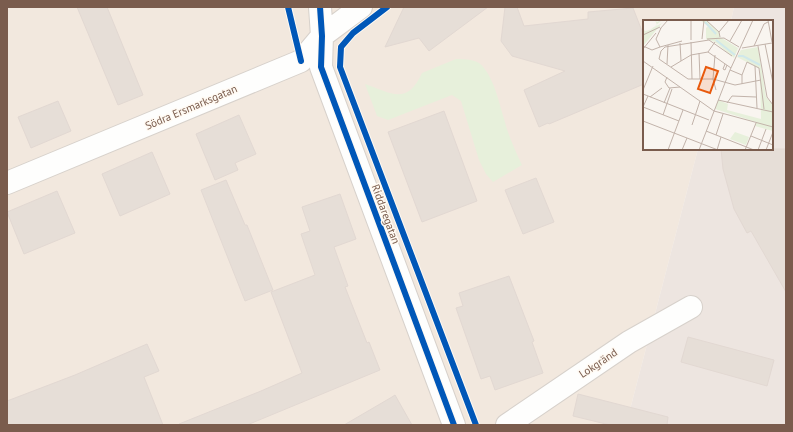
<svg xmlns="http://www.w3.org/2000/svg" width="793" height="432" viewBox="0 0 793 432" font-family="'PT Sans',sans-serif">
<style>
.residential{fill:#f2e8de}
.industrial{fill:#ede5e0}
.green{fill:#e7f0db}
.building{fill:#e6ded7;stroke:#e2d8d2}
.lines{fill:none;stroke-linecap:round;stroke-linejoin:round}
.minor-casing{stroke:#d7d1cb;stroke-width:24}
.minor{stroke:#fefefd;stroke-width:22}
.cycleway-casing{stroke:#fffaf3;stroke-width:8}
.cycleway{stroke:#0057b8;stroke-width:6}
.labels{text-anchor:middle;stroke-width:3;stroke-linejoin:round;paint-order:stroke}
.street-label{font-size:11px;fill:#7a5c4d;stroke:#fffaf3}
.inset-river{fill:none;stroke:#d0e8ea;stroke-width:2}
.inset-road{fill:none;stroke:#c2b3aa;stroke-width:1}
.view{fill:#e8590c;fill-opacity:0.15;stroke:#e8590c;stroke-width:2}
.inset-edge{fill:none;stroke:#7a5c4d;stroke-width:2}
</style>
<rect width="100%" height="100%" fill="#f9f5f0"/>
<path class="residential" d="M7,7H734L731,21H644V149H698L626,425H7Z"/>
<path class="industrial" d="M734,7H786V425H626L698,149H772V21H731Z"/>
<path class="green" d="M456,59C466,59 478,59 484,68C495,82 499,103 504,119C508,135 515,150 522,165L493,182L486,174L479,160L461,101L452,95L388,120L377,116L365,84C391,93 407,106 422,73Z"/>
<path class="building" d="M77,7H107L143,95L118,105Z
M404,7H488L429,51L419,38L385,47Z
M505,7H517L524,26L588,19V12L633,8L644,36V84L549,124L548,123L539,127L524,90L565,71L512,56L501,41Z
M58,101L71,131L31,148L18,117Z
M444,111L477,201L422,222L388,132Z
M239,115L256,154L235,163L238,170L215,180L196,134Z
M721,149H786V292L751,231L747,233L734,209L723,169Z
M152,152L170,194L120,216L102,174Z
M536,178L554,222L523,234L505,190Z
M226,180L245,225H247L273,290L245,301L201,190Z
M57,191L75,233L24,254L7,212Z
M340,194L356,239L334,247L348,286L345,287L367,343L369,342L380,370L247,425H179V424L261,391L302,373L271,292L315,275L301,234L310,231L302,207Z
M509,276L534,341L532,342L543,373L495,390L490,376L481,379L456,308L463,306L459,293Z
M688,337L774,360L767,386L681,362Z
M147,344L159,371L144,377L163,425H7V401L75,375Z
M578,394L668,417L667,425H610L573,416Z
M395,395L412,425H344L392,397Z"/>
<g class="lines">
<g class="minor-casing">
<path id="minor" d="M320,7L322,36L321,67L454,425
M7,183L301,61L322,36L361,7
M507,425L629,342L691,307"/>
</g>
<use href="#minor" class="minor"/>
<g class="cycleway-casing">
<path id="cycleway" d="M288,7L301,61
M320,7L322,36L321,67L454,425
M387,7L353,33L341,47L340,67L476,425"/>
</g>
<use href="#cycleway" class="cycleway"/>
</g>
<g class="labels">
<g class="street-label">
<text transform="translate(191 107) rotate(-23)" y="4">Södra Ersmarksgatan</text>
<text transform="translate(386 214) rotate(70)" y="4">Riddaregatan</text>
<text transform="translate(598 363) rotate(-34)" y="4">Lokgränd</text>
</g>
</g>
<g transform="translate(643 20)">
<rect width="130" height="130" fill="#f9f5f0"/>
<path d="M12,0L14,2L19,0L11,7L2,12L19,3L1,25L0,8L2,11L7,10L14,5ZM57,0H63L76,12L77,17L95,28L91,38L72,22L63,19V8L65,6ZM115,27L123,77L130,85V111L112,106L113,102L72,89L75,80L85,84L84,90L118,99L117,49L94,37L98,30ZM92,112L106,117L103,125L87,119Z" fill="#e7f0db"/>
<path class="inset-river" d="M62,2L73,14M73,20L92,35M95,36H100L117,45"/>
<path class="inset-road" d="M48,0V20M63,0L76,12L77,17M125,0L129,22M17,9L25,0M76,12L86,0M0,15L17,7M59,19L61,0M64,19L81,18L96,27M87,21L99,0M48,22L49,59M37,23L38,41M122,24L130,63M0,26L9,30L17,27L13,19L18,8M111,26L121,4L125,2M115,26L124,77L130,85M17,27L39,21M99,28L129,23M0,29L13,13M65,32L72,22M56,33L57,59M72,35L70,59L73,70M89,36L66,20L22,27L18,31L16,39L45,59H70L92,65L118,60M0,41L71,91L130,107M24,44L25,25M82,44L80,49L82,50L84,45M112,46L114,88M28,47L48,35L65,32L88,48M87,50L99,55M24,57L22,62L26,68L37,67M99,64V55L104,42L116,48L121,89M0,70L10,46M0,74L66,100M7,77L19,68M75,80L130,92M21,83L27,68M84,83L89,76L113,77M0,87L36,101M0,87L5,76M20,95L29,69M0,101L75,130M49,105L57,81M63,111L111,130M73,115L80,94M108,116L130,125M25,130L40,90M39,130L44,118M56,130L87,50L110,0M74,130L78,117M102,130L113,103M115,130L123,109M123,130L130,112"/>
<path class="view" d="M63,47L75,51L67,73L55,69Z"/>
<rect width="130" height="130" class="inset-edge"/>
</g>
<rect width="793" height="432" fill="none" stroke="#7a5c4d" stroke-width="16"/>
</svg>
